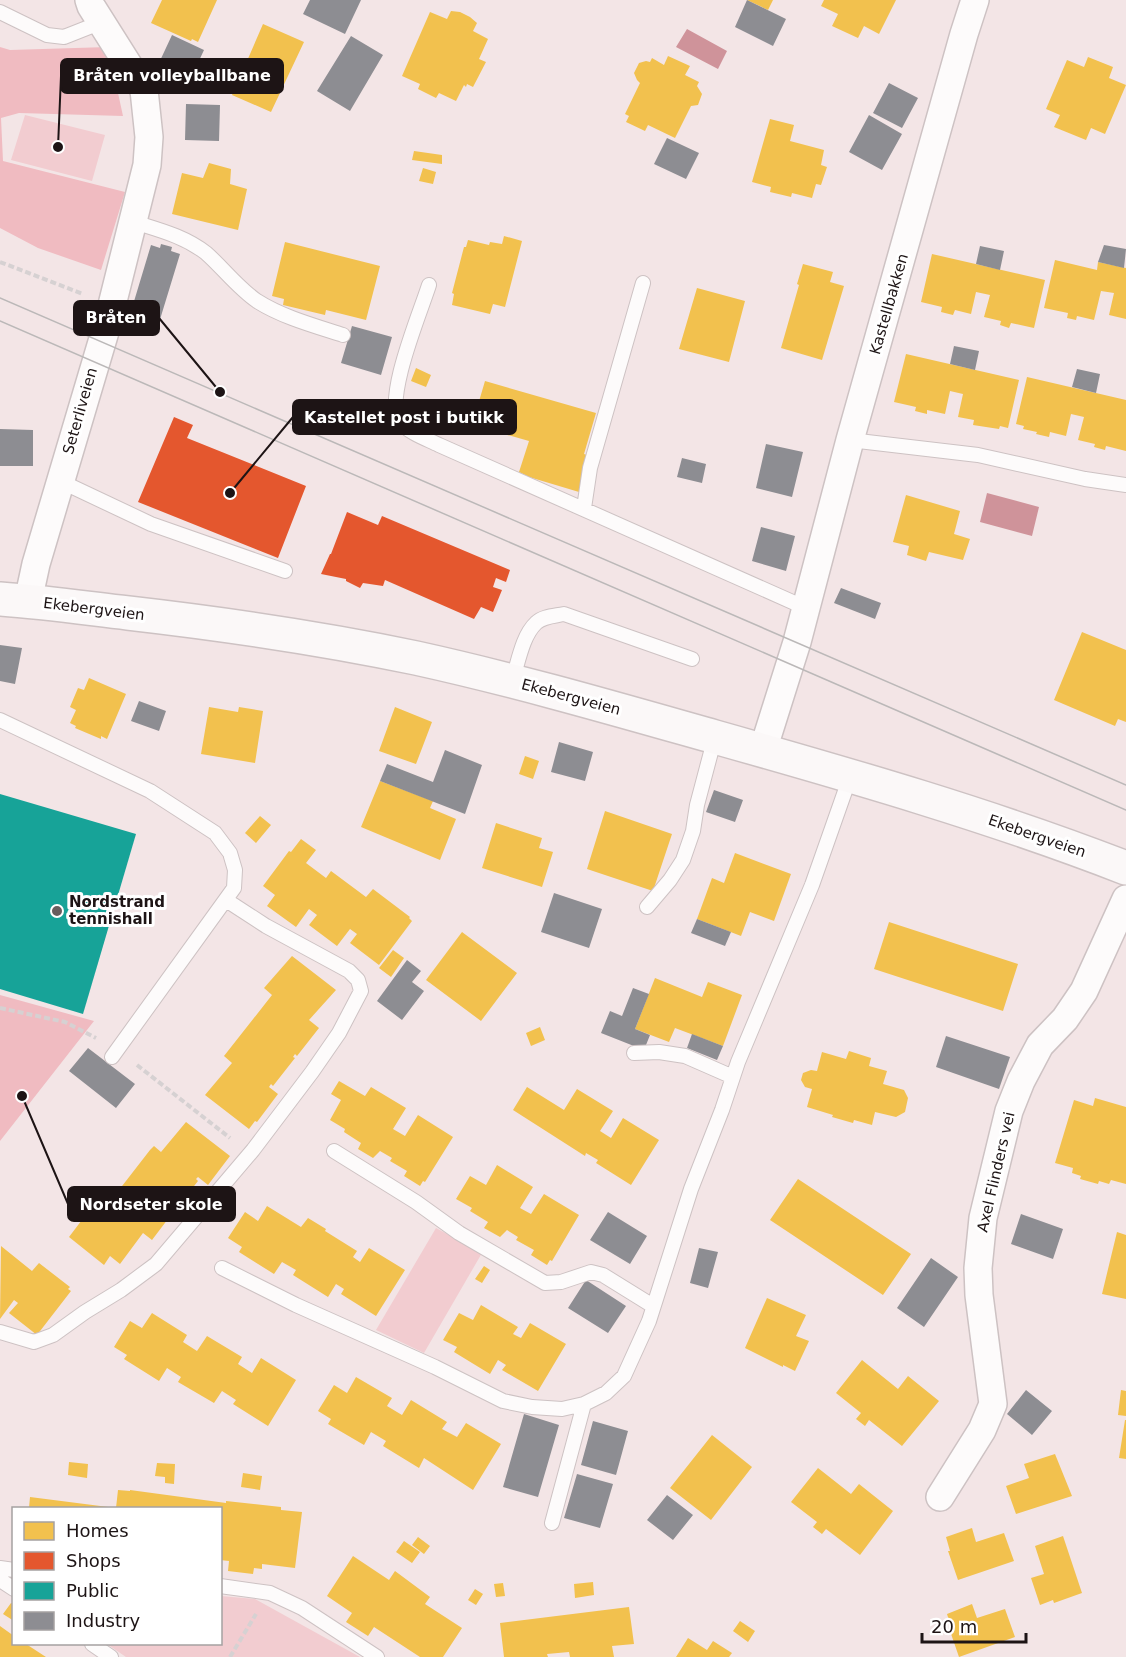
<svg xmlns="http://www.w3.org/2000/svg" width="1126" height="1657" viewBox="0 0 1126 1657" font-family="'DejaVu Sans',sans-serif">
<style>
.green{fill:#f2ccd0}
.forest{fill:#f0bbc1}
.water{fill:#cf939a}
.homes{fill:#f2c14e}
.shops{fill:#e4572e}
.public{fill:#17a398}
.industry{fill:#8d8d92}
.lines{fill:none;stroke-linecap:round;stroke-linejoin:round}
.service-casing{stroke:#cdc2c3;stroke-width:16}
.minor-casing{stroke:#cdc2c3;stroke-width:30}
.secondary-casing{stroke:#cdc2c3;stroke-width:36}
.path{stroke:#d6d1d2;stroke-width:4;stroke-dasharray:6 3;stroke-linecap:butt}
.service{stroke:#fdfbfb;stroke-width:14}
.minor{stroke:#fdfbfb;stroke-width:27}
.secondary{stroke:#fbf8f8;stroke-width:33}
.tram{stroke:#bbb8b8;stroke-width:1.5}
.poi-dot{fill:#685d5e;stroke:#fff;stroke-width:2}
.labels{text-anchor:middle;stroke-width:6;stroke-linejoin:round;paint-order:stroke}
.street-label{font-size:15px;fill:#1d1415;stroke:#fff}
.poi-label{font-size:15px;font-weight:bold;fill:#1d1415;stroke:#fff;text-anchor:start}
.leader{fill:none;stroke:#1d1415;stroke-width:2}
.callout-dot{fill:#1d1415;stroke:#fff;stroke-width:2}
.callout{fill:#1d1415;stroke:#1d1415;stroke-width:2}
.callout-label{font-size:16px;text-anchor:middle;font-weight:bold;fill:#fff}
</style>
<rect width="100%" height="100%" fill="#f3e5e6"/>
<path class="green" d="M25,115L105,135L92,181L11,160Z
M436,1228L482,1253L424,1353L376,1330Z
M221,1596L255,1599L360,1657H126L107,1644H220Z"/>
<path class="forest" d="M0,47L10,50L108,47L123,116L19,113L1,118L3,161L125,192L101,270L38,248L0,228Z
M0,995L94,1021L0,1141Z"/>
<path class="water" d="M687,29L727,51L718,69L676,47Z
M987,493L1039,507L1032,536L980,522Z"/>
<path class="homes" d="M162,0H217L198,42L192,39L191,41L151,23Z
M747,0H773L768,10Z
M824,0H896L879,34L864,26L858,38L832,26L838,14L821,6Z
M451,11L460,12L470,17L477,23L473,31L488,39L479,59L486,62L473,87L467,84L466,87L464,85L456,101L439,93L436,98L418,89L420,84L402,76L430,12L447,19Z
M263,24L304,42L271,112L232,95L240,75L235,72L241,59L247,61Z
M668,56L690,66L685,75L699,82L697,86L702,94L698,105L691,106L675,138L648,125L645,131L626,122L629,116L625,114L640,83L637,80L634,73L639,63L646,61L650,62L652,58L664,65Z
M1088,57L1113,67L1109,78L1126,85L1105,134L1091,128L1086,140L1054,127L1060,115L1046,109L1067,60L1084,67Z
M770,119L794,125L790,141L824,150L821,165L827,167L821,185L816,184L812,198L792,193L791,197L770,192L771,187L752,182Z
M414,151L442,155V164L412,160Z
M209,163L231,169L230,184L247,189L238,230L172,214L182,173L203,178Z
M423,168L436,172L433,184L419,181Z
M504,236L522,241L505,307L493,304L490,314L452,305L454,294L452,293L464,247H466L468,240L489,245L490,242L502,244Z
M285,242L380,266L366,320L326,310L325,315L283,305L284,299L272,296Z
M932,254L1045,280L1034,328L1011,323L1009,328L1000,325L1001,321L984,317L990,295L976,292L971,314L955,310L953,315L941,312L942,307L921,302Z
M1055,260L1097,270L1098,262L1126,268V319L1109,315L1114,293L1101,291L1094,320L1077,316L1076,320L1067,318L1068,313L1044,308Z
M803,264L833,272L830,282L844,286L822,360L781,348L799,285L797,284Z
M697,288L745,301L729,362L679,349Z
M906,354L1019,380L1008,428L1000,426L999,429L973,425L974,420L958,417L963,394L950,391L945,414L927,410V414L915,411L916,407L894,402Z
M416,368L431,375L426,387L411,381Z
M1027,377L1126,400V451L1106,446L1105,450L1094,447L1095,444L1078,440L1084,417L1071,414L1066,436L1050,432L1049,437L1036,434L1037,432L1023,429L1024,426L1016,424Z
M485,381L596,413L584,454L590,456L579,492L529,477L519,472L529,441L472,425Z
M906,495L960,511L954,534L970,539L963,560L929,552L926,561L907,555L909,546L893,542Z
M1082,632L1126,650V722L1118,719L1115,726L1054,700Z
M89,678L126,694L107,739L101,736V739L75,728L76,726L70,723L76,710L70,707L78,688L84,690Z
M209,707L238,712L239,707L263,711L255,763L201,754Z
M395,707L432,722L416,764L379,751Z
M525,756L539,761L533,779L519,774Z
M380,781L433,801L430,808L456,819L440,860L361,827Z
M605,811L672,834L653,891L587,869Z
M260,816L271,825L256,843L245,833Z
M496,823L542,838L539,848L553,852L542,887L482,868Z
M301,839L316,850L306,863L326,878L331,871L366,897L373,889L410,917L409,918L412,921L379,965L350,943L357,934L350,929L337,946L309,925L317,915L309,909L296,927L267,906L275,895L263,886L289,851L291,852Z
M735,853L791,874L774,921L750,912L741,936L697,919L712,878L724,883Z
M889,922L1018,964L1003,1011L874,969Z
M462,932L517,973L481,1021L426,980Z
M393,950L404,958L391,977L379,968Z
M292,956L336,990L309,1020L319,1028L297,1056L295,1054L293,1057L295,1058L273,1086L271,1084L269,1087L278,1094L257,1122L255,1121L249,1129L205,1095L232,1063L224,1056L272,995L264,988Z
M655,978L702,997L708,982L742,995L723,1046L675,1028L669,1042L635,1029Z
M540,1027L545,1040L531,1046L526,1033Z
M849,1051L871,1058L869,1066L887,1071L883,1084L904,1090L908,1098L905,1112L896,1117L875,1112L872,1125L854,1120L853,1123L832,1117L833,1115L807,1107L812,1089L805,1087L801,1080L803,1073L811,1070L817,1071L822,1052L846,1059Z
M339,1081L365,1096L371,1087L406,1108L393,1129L405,1136L418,1115L453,1137L425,1182L423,1181L420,1186L404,1176L407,1171L390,1161L392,1158L380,1151L373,1158L358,1149L361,1143L344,1132L345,1129L330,1120L341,1100L331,1094Z
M527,1087L564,1110L577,1089L613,1111L600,1131L611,1138L623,1118L659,1140L631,1185L596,1163L598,1160L586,1153L585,1156L513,1110Z
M1095,1098L1126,1107V1184L1111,1180L1109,1184L1099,1181L1098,1184L1080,1179L1081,1176L1072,1173L1073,1168L1055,1163L1074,1100L1093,1106Z
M186,1122L230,1156L208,1185L198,1177L196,1179L198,1181L176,1209L167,1201L165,1204L174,1211L152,1240L143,1233L120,1264L110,1256L104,1265L69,1237L94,1204L96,1205L98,1202L105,1208L150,1150L154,1146L161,1152Z
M497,1165L533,1187L520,1208L531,1214L544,1194L579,1215L552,1261L550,1260L547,1265L531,1255L534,1250L516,1240L518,1237L507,1230L500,1237L484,1228L488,1222L470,1211L472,1208L456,1199L470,1176L486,1185Z
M798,1179L911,1254L883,1295L770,1220Z
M267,1206L301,1227L308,1218L326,1229L325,1231L357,1251L353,1257L360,1262L369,1248L405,1270L376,1316L341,1294L344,1289L336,1284L328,1297L293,1275L296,1270L282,1262L274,1274L239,1252L242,1247L228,1238L245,1212L258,1221Z
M1117,1232L1126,1235V1299L1102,1294Z
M1,1246L32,1271L39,1263L70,1287L68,1289L71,1291L37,1335L9,1313L18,1303L14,1300L0,1319Z
M484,1266L490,1270L482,1283L475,1279Z
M767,1298L806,1315L796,1336L809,1341L795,1371L783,1365V1367L745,1348Z
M481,1305L518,1327L513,1334L521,1338L530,1323L566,1344L538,1391L502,1370L506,1365L498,1360L490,1374L454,1352L457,1347L443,1340L459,1313L473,1320Z
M152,1313L187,1335L183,1342L197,1351L207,1336L242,1357L238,1364L252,1373L261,1358L296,1380L268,1426L233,1404L236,1400L222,1391L214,1403L178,1382L181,1377L167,1368L159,1381L124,1359L127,1355L114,1347L130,1321L142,1328Z
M862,1360L898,1389L908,1376L939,1401L902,1446L869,1420L865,1426L856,1419L861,1413L836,1393Z
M356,1377L392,1398L387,1406L402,1415L411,1400L447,1422L442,1429L457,1437L466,1423L501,1444L473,1490L424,1458L419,1468L383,1446L386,1441L371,1432L364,1445L328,1424L331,1419L318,1411L334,1385L347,1393Z
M1121,1390L1126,1391V1416L1118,1415Z
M1125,1420H1126V1459L1119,1458Z
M712,1435L752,1467L711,1520L670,1488Z
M1055,1454L1072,1496L1016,1514L1006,1486L1029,1478L1024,1464Z
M69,1462L88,1464L87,1478L68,1475Z
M157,1463L175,1464L174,1484L165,1483V1477L155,1476Z
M818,1468L851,1494L859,1484L893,1511L860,1555L826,1529L822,1534L813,1527L817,1522L791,1502Z
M243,1473L262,1476L260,1490L241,1487Z
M118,1490L130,1491V1490L226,1503V1501L281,1507V1510L302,1512L295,1568L262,1564V1569L254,1568L253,1574L228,1571L229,1561L220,1560V1508H29L30,1497L116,1508Z
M972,1528L976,1542L1004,1533L1014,1561L958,1580L948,1551H950L946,1537Z
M1063,1536L1082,1593L1054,1603L1053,1600L1040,1605L1031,1578L1044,1574L1035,1546Z
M418,1537L430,1546L424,1554L412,1545Z
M404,1541L420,1552L412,1563L396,1552Z
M353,1556L389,1580L395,1571L430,1597L425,1604L462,1628L443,1657H420L374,1627L368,1636L346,1622L352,1613L327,1596Z
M593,1582L594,1595L575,1598L574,1584Z
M503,1583L505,1596L496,1597L494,1584Z
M475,1589L483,1594L476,1605L468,1600Z
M11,1603L14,1604V1621L3,1614Z
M972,1604L977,1618L1005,1609L1015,1637L959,1657L949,1628L951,1627L947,1614Z
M629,1607L634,1644L612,1646L614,1657H570L569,1652L547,1654L548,1657H504L500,1623Z
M740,1621L755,1631L748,1642L733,1631Z
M0,1626L14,1636V1644H26L46,1657H0Z
M688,1638L707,1650L713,1641L732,1653L729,1657H676Z"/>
<path class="shops" d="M174,417L193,425L187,438L306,486L278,558L138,502Z
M347,512L378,525L382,516L510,570L506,582L496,578L493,587L502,590L493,612L481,607L474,619L385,580L383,586L363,583L360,588L346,581V579L321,574L330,554H331Z"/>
<path class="public" d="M0,794L136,834L83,1014L0,989Z"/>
<path class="industry" d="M310,0H361L345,34L303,14Z
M747,0L786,19L773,46L735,27Z
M172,35L204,50L190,80L158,65Z
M351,36L383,55L350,111L317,91Z
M889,83L918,98L902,128L873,113Z
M186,104L220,105L219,141L185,140Z
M869,115L902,134L882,170L849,152Z
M667,138L699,153L686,179L654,164Z
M161,244L172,247L171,251L180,254L158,326L129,318L151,245L160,248Z
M1104,245L1126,249L1124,268L1098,262Z
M980,246L1004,251L1000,270L976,264Z
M352,326L392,337L381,375L341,363Z
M954,346L979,351L975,370L950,364Z
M1077,369L1100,374L1096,393L1072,387Z
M0,429L33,430V466H0Z
M766,444L803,452L792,497L756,488Z
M682,458L706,464L702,483L677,477Z
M761,527L795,536L786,571L752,561Z
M841,588L881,603L875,619L834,603Z
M0,645L22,648L15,684L0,681Z
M139,701L166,711L159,731L131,721Z
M559,742L593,752L585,781L551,772Z
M445,750L482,765L465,814L380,781L387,764L433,782Z
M714,790L743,800L735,822L706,812Z
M554,893L602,909L589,948L541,932Z
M697,919L731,932L725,946L691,933Z
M407,960L421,971L412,982L424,991L402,1020L377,1001Z
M633,988L649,994L635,1029L650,1035L644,1050L601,1033L610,1011L622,1016Z
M692,1034L723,1046L717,1060L687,1048Z
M946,1036L1010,1057L999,1089L936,1067Z
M88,1048L135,1084L116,1108L69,1071Z
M608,1212L647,1236L630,1264L590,1240Z
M1021,1214L1063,1229L1053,1259L1011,1244Z
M699,1248L718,1252L708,1288L690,1283Z
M931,1258L958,1277L924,1327L897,1308Z
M586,1280L626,1306L608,1333L568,1308Z
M1026,1390L1052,1411L1032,1435L1007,1414Z
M524,1414L559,1425L538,1497L503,1487Z
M593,1421L628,1431L616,1475L581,1465Z
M577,1474L613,1484L600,1528L564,1518Z
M667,1495L693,1515L673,1540L647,1520Z"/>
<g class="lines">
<g class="service-casing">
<path id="service" d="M0,12L47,35L64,37L102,22
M134,222C159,230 184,236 206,253C223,268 238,288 257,301C282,317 315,326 343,335
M429,285C421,311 383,400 400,422C409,433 427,439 439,445L806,608
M850,440L978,455L1085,479L1126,485
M60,481L151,524L285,571
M584,508L590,468L643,283
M512,681C518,664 522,636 536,623C543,616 555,616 564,614L692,659
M0,720L150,791L215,833L230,853L235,870L234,888L112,1057
M647,907L670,880L683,860L693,831L697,805L715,737
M634,1053L659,1052L685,1056L733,1077
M334,1151L416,1202L459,1233L545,1283L561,1282L591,1272L603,1275L653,1306
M222,1268L296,1305L435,1367L503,1401L532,1407L562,1409L584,1404L606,1393L624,1376L649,1321L691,1189L722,1110L738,1062L812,885L850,777
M0,1332L34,1342L53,1335L85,1312L121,1290L156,1264L253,1150L312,1072L339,1033L361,991L358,980L349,971L266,926L226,900
M552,1523L584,1404
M0,1568L14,1570
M0,1580L14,1589
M220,1586L270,1593L302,1608L377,1657
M92,1644L111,1657"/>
</g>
<g class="minor-casing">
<path id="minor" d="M28,601L36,564L107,325L147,165L149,137L144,90L91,6L89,0
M763,750L797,642L850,440L964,34L975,0
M940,1497L982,1430L993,1404L979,1295L978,1268L983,1218L1009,1111L1021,1081L1040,1045L1065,1019L1084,991L1126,899"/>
</g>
<g class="secondary-casing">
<path id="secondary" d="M0,599C43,602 85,608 128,613C224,624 320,638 416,658C516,680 616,709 715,737C853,776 992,816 1126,868"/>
</g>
<path class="path" d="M0,262L83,294
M0,1008L65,1022L96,1038
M137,1065L230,1138
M230,1657L256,1614"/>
<use href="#service" class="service"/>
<use href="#minor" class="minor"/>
<use href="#secondary" class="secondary"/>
<path class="tram" d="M0,298L1126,785
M0,321L1126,810"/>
</g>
<circle class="poi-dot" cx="57" cy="911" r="6"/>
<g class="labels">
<g class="street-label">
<text transform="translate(889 304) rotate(-74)" y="5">Kastellbakken</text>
<text transform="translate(80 411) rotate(-74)" y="5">Seterliveien</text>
<text transform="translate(94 609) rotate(7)" y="5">Ekebergveien</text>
<text transform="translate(571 697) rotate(15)" y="5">Ekebergveien</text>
<text transform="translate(1037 836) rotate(19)" y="5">Ekebergveien</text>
<text transform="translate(996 1172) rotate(-77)" y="5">Axel Flinders vei</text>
</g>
<g class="poi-label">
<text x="69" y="907">Nordstrand<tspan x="69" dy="17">tennishall</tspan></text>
</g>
</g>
<path class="leader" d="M58 147L61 76M220 392L159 318M230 493L293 417M22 1096L68 1204"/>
<g class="callout-dot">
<circle cx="58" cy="147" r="6"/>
<circle cx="220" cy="392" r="6"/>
<circle cx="230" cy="493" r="6"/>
<circle cx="22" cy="1096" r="6"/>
</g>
<g class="callout">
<rect x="61" y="59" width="222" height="34" rx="6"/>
<rect x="74" y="301" width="85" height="34" rx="6"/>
<rect x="293" y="400" width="223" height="34" rx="6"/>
<rect x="68" y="1187" width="167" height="34" rx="6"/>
</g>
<g class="callout-label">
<text x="172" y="81">Bråten volleyballbane</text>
<text x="116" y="323">Bråten</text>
<text x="404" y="423">Kastellet post i butikk</text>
<text x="151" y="1210">Nordseter skole</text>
</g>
<rect x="12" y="1507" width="210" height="138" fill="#ffffff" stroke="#a5a1a1" stroke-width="1.5"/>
<rect x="24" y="1522" width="30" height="18" fill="#f2c14e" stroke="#a5a1a1" stroke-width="1.5"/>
<text x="66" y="1537" font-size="18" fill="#1d1415">Homes</text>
<rect x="24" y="1552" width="30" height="18" fill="#e4572e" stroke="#a5a1a1" stroke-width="1.5"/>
<text x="66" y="1567" font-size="18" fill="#1d1415">Shops</text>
<rect x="24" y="1582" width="30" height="18" fill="#17a398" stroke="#a5a1a1" stroke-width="1.5"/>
<text x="66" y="1597" font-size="18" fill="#1d1415">Public</text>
<rect x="24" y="1612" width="30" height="18" fill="#8d8d92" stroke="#a5a1a1" stroke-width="1.5"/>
<text x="66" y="1627" font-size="18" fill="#1d1415">Industry</text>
<path d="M922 1633v9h104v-9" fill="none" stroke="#1d1415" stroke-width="3"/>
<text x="931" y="1633" font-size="18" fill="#1d1415" stroke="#ffffff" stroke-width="4.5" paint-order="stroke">20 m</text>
</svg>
